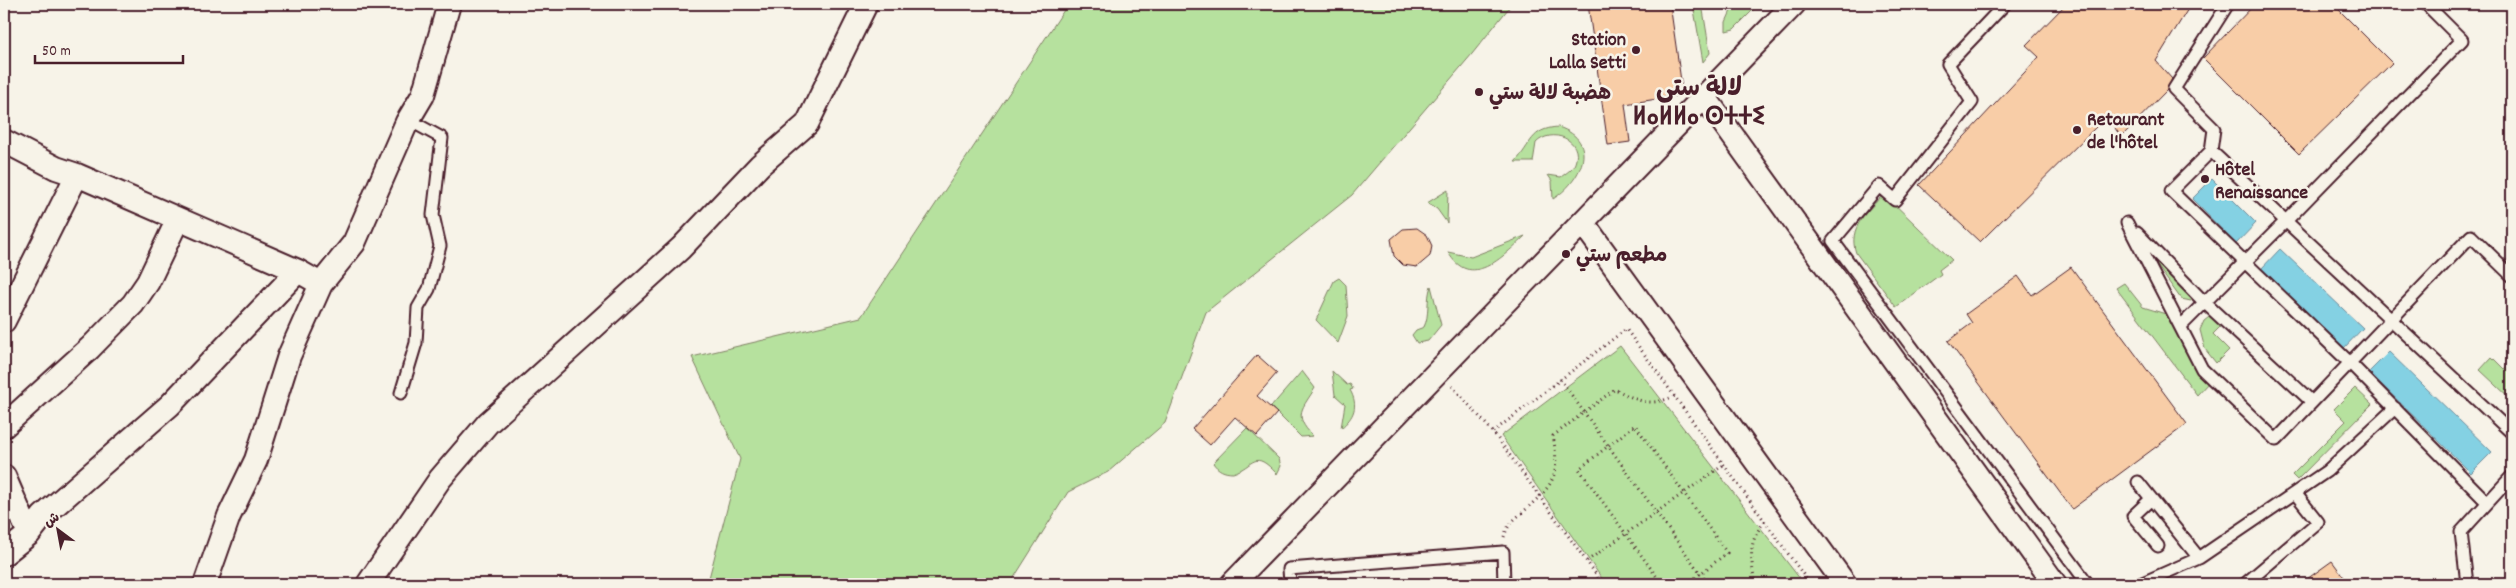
<svg xmlns="http://www.w3.org/2000/svg" width="2516" height="588" viewBox="0 0 2516 588" font-family="Dekko,'Playpen Sans Arabic','Noto Sans Tifinagh',sans-serif">
<style>
.green{fill:#b6e19e;stroke:#808064}
.water{fill:#84d1e3;stroke:#6d8a99}
.building{fill:#f8cda7;stroke:#4a1f2b}
.lines{fill:none;stroke-linecap:round;stroke-linejoin:round}
.service-casing{stroke:#4a1f2b;stroke-width:15}
.minor-casing{stroke:#4a1f2b;stroke-width:26}
.path{stroke:#4a1f2b;stroke-width:3;stroke-dasharray:1 4;stroke-linecap:butt}
.service{stroke:#f7f3e8;stroke-width:11}
.minor{stroke:#f7f3e8;stroke-width:22}
.poi-dot{fill:#4a1f2b;stroke:#f7f3e8;stroke-width:2}
.labels{text-anchor:middle;stroke-width:5;stroke-linejoin:round;paint-order:stroke}
.poi-label{font-size:20px;font-weight:bold;fill:#4a1f2b;stroke:#f7f3e8;text-anchor:start}
.district-label{font-size:25px;font-weight:bold;fill:#4a1f2b;stroke:#f7f3e8}
</style>
<rect width="100%" height="100%" fill="#f7f3e8"/>
<filter id="ink" filterUnits="userSpaceOnUse"><feTurbulence type="fractalNoise" baseFrequency=".02" numOctaves="2"/><feDisplacementMap in="SourceGraphic" scale="10" xChannelSelector="R" yChannelSelector="G"/><feConvolveMatrix kernelMatrix="1 2 1 2 8 2 1 2 1" color-interpolation-filters="sRGB"/></filter>
<g filter="url(#ink)">
<path class="green" d="M1068,4H1512L1472,54L1352,195L1206,312L1165,423L1108,472L1068,492L1010,584H715L709,578L740,459L692,357L861,317Z
M1693,4H1702L1710,53L1703,62Z
M1734,4H1759L1734,29L1726,31V22Z
M1558,127C1602,141 1580,182 1553,199L1552,181L1548,175L1561,177C1566,173 1573,169 1575,163C1584,139 1551,127 1536,143L1533,162H1515C1532,144 1530,129 1558,127Z
M1448,190L1447,223L1437,209L1427,203Z
M1884,194L1952,260L1939,270L1941,274L1896,307L1856,253C1847,227 1868,211 1884,194Z
M1525,236C1503,257 1470,291 1448,252L1471,257Z
M2138,239L2193,295L2191,301L2181,299Z
M1339,278L1346,285L1348,316L1338,343L1316,320L1334,281Z
M2124,283L2143,307L2169,315L2209,382L2197,395L2116,288Z
M1431,286L1441,325L1428,341L1417,343L1412,335L1416,330L1424,327C1430,315 1426,299 1431,286Z
M2213,314L2223,324L2213,334L2229,350L2216,363L2205,349L2200,330L2204,321Z
M1620,346L1804,584H1606L1501,436Z
M2492,357L2504,369L2512,362V400L2480,370Z
M1302,371L1315,388C1303,408 1292,415 1313,436L1301,437L1271,407Z
M1332,371L1347,385L1350,384L1353,389L1350,390C1359,406 1354,417 1341,428L1345,404L1335,395Z
M2355,388L2372,404L2297,480L2292,475L2346,421L2334,409Z
M1247,428L1279,459L1281,466L1277,474C1253,448 1255,466 1233,473C1224,473 1218,470 1213,463Z"/>
<path class="water" d="M2212,179L2256,223L2236,244L2192,199Z
M2280,249L2363,328L2344,348L2261,269Z
M2389,352L2492,452L2471,473L2369,372Z"/>
<path class="building" d="M1588,4H1670L1683,95L1625,104L1630,142L1608,145Z
M2066,4H2191L2156,61L2172,79L2167,90L2121,137L2107,116L1980,242L1919,185L2039,57L2026,45Z
M2255,4H2333L2392,63L2299,154L2203,58Z
M1417,228L1427,235L1432,246L1430,256L1417,267L1403,265L1394,256L1391,239L1403,229Z
M2071,267L2187,424L2072,509L1948,341L1972,323L1966,314L2018,276L2032,295Z
M1257,355L1277,373L1257,396L1277,413L1257,436L1235,417L1210,445L1192,429Z
M2332,561L2349,584H2300Z"/>
<g class="lines">
<g class="service-casing">
<path id="service" d="M2005,4L1948,64L1972,102L1895,200L1879,186L1833,241L2088,584
M2228,4L2174,89L2214,129L2211,151L2171,191L2350,363L2487,502
M2211,151L2512,433
M2127,223L2202,369L2276,440L2471,236L2512,276
M2137,233L2204,302L2312,402
M2181,326L2285,222L2462,40L2426,4
M401,393L416,343L418,308L429,289L440,246L433,215L442,138L409,120
M2138,482L2199,558
M2151,499L2133,516L2158,546
M1290,584L1289,569L1503,552L1504,584
M2140,584L2199,558L2327,471L2395,408
M2245,584L2318,522L2295,493
M2467,584L2461,532L2512,476"/>
</g>
<g class="minor-casing">
<path id="minor" d="M1704,96L2055,584
M4,141L56,168L77,175
M1583,223L1845,584
M4,321L77,175L298,271L321,284
M4,426L90,348L133,304L148,282L178,219
M4,476L29,534
M4,554L29,534L43,516L170,405L298,271
M205,584L229,516L256,460L289,356L321,284L354,243L407,122L423,95L449,4
M368,584L440,479L488,423L681,248L760,165L807,124L866,4
M1232,584L1794,4"/>
</g>
<path class="path" d="M1560,379L1708,584
M1452,386L1493,432L1603,584
M1493,432L1626,329L1810,584
M1504,537C1507,526 1513,520 1522,513C1552,485 1561,480 1553,436L1615,389C1640,402 1649,407 1675,396
M1587,561L1725,464
M1662,584L1579,469L1635,425L1727,553L1687,584
M1755,584C1751,557 1747,543 1765,521"/>
<use href="#service" class="service"/>
<use href="#minor" class="minor"/>
</g>
</g>
<g class="poi-dot">
<circle cx="1636" cy="50" r="5"/>
<circle cx="1479" cy="92" r="5"/>
<circle cx="2077" cy="130" r="5"/>
<circle cx="2205" cy="179" r="5"/>
<circle cx="1566" cy="254" r="5"/>
</g>
<g class="labels">
<g class="poi-label">
<text x="1626" y="45" text-anchor="end">Station<tspan x="1626" dy="23">Lalla Setti</tspan></text>
<text x="1489" y="99">هضبة لالة ستي</text>
<text x="2087" y="125">Retaurant<tspan x="2087" dy="23">de l'hôtel</tspan></text>
<text x="2215" y="175">Hôtel<tspan x="2215" dy="23">Renaissance</tspan></text>
<text x="1576" y="261">مطعم ستي</text>
</g>
<g class="district-label">
<text x="1699" y="95">لالة ستي<tspan x="1699" dy="29">ⵍⴰⵍⵍⴰ ⵙⵜⵜⵉ</tspan></text>
</g>
</g>
<rect width="2516" height="588" fill="none" stroke="#f7f3e8" stroke-width="20"/>
<rect x="10" y="10" width="2496" height="568" fill="none" stroke="#4a1f2b" stroke-width="2" filter="url(#ink)"/>
<g transform="translate(58 530) rotate(328)" stroke="#f7f3e8" stroke-width="4" paint-order="stroke">
<path d="M0-4L9 19L0 12L-9 19Z" fill="#4a1f2b"/>
<text y="-8" font-size="14" font-weight="bold" text-anchor="middle" fill="#4a1f2b">ش</text>
</g>
<path d="M35 55v8h148v-8" fill="none" stroke="#4a1f2b" stroke-width="2.5"/>
<text x="42" y="55" font-size="15" fill="#4a1f2b" stroke="#f7f3e8" stroke-width="4" paint-order="stroke">50 m</text>
</svg>
